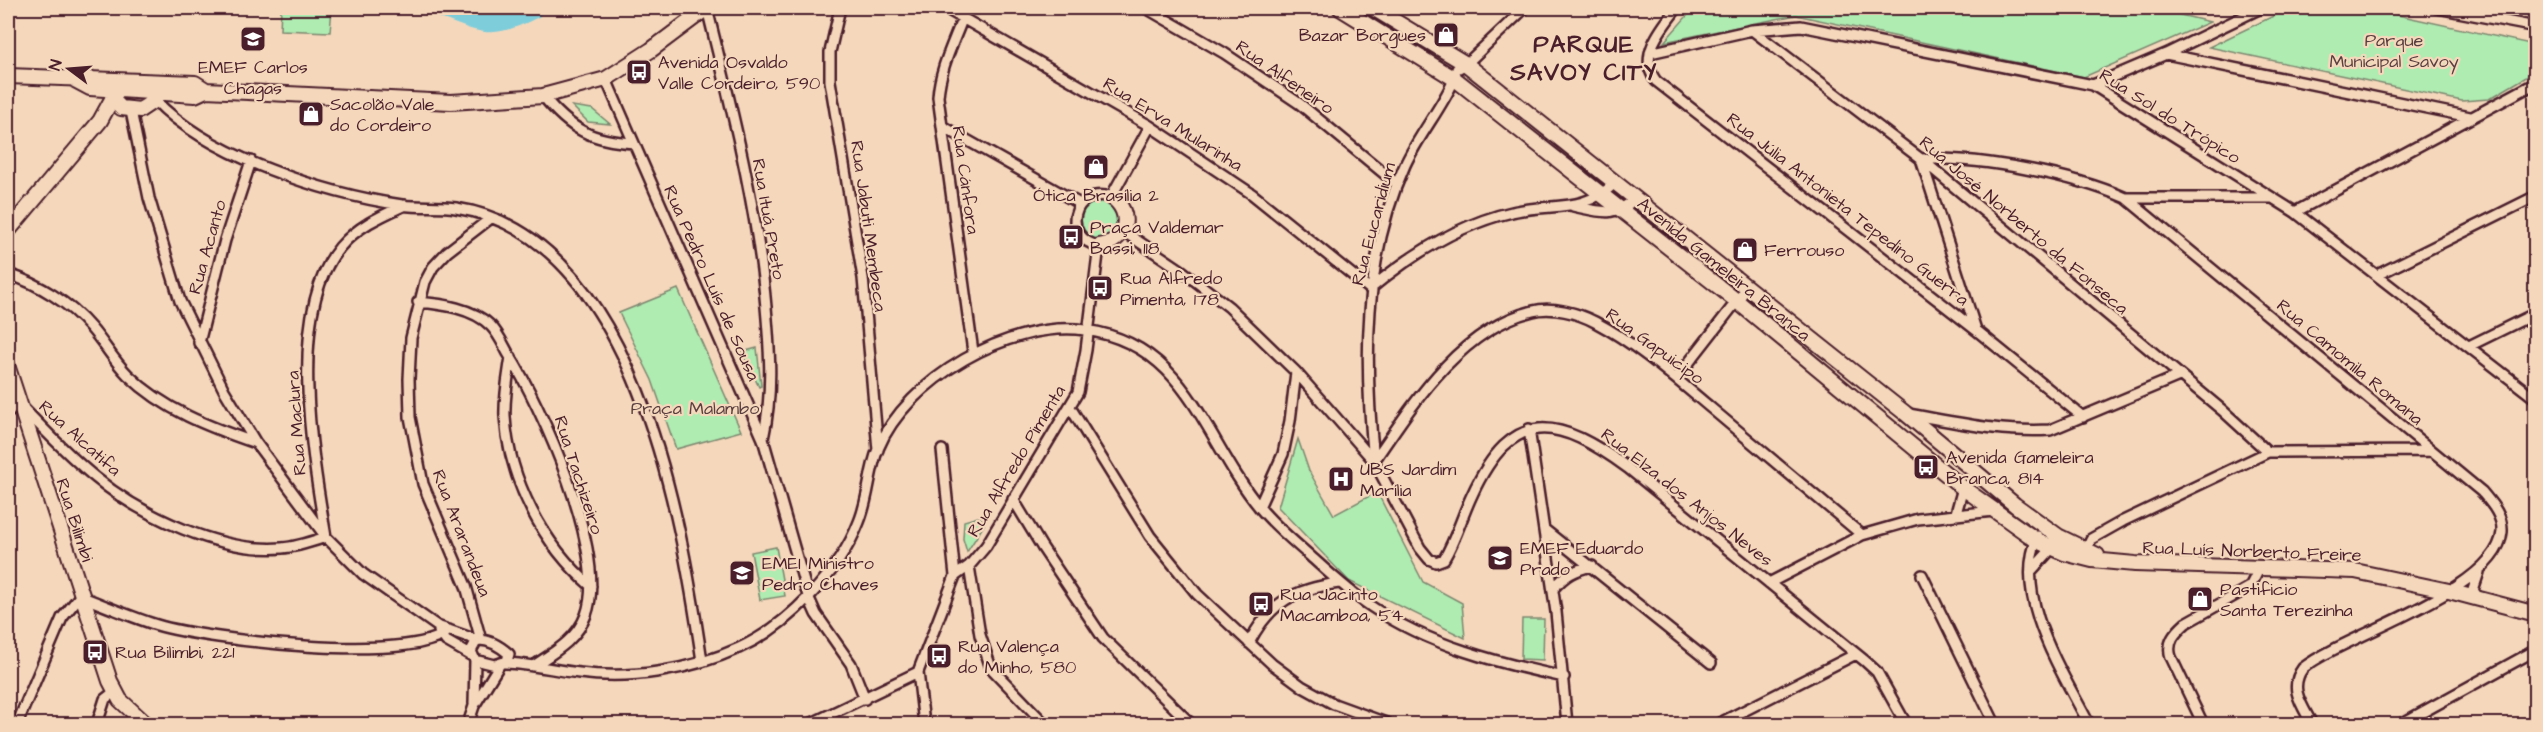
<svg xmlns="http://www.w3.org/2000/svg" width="2543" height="732" viewBox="0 0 2543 732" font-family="'Architects Daughter',sans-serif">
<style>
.green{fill:#afecb2;stroke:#7c866e;stroke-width:1.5}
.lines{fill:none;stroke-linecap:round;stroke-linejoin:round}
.river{stroke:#7ecddb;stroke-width:20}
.street-casing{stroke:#4a1f2b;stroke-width:14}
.secondary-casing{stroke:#4a1f2b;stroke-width:18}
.street{stroke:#f5d8bc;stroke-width:9}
.secondary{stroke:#f5d8bc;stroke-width:14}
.labels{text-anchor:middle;stroke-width:4.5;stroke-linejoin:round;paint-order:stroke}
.poi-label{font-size:18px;fill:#4a1f2b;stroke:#f5d8bc;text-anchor:start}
.park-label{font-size:18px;fill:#593e3f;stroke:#f5d8bc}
.street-label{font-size:18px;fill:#4a1f2b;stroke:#f5d8bc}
.district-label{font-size:24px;font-weight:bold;letter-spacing:1.5px;fill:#4a1f2b;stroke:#f5d8bc}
</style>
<rect width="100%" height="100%" fill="#f5d8bc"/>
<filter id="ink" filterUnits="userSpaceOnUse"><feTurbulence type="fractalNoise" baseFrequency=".0167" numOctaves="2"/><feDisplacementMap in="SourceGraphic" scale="12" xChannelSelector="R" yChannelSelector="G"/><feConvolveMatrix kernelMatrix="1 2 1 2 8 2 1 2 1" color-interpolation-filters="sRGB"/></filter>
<g filter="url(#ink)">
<path class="green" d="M281,8H332L330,32L280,30Z
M1353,8H1361L1405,34L1403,38Z
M1694,8H2151L2210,22L2084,77L1796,15L1664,42Z
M2290,8H2366L2535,45V72L2489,99L2462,101L2209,47Z
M572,106L592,109L610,124L588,122Z
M1080 220a20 20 0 1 1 40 0a20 20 0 1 1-40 0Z
M678,289L741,431L676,449L652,380L619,313Z
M757,348L761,386L759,387L742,352Z
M1298,439L1309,471L1334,515L1377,492L1423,582L1462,603L1465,638L1349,581L1278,507Z
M978,517L984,520V525L967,552L963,539L964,521Z
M776,547L785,596L760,600L751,552Z
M1522,619H1544L1543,660L1521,659Z"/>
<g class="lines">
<path class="river" d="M442,8C485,24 491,30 534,8"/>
<g class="street-casing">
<path id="street" d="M707,8C731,107 757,205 766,307C770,352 773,394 763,439
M840,8L830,52V81L863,278L878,450
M945,8L1150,126L1252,194L1370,289C1411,255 1459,224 1512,212C1552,202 1582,215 1616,182
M1146,8L1224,53L1300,104L1397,184
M1677,8C1662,27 1637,57 1656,81L1976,330L2083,417
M2437,8L2536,27
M963,17C953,44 940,68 938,97L973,352
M1752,30L1921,159L2222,410L2268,452
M1650,53L1752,30L1801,26L2093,85L2295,212L2536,399
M2166,54L2470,117
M606,79L763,439L808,596L816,614L851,664L865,699
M2093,85L2166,54L2261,8
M543,96C570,129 591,141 634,143
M155,100C209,157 326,194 402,205C420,208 438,205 456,208C634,235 681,517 702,661
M131,111L149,198L180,301L224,390L256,443L326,537L363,574L437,626L477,640
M942,126L1080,204
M1921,159C1981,157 2071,174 2126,198L2482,492C2492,504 2503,516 2502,532C2497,591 2346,634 2303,668C2288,688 2302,705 2312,724
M1921,159L1976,330
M2126,198H2270
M1573,206C1602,212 1612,218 1637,198
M2295,212L2536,83
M1123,231L1181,270L1229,307L1296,372L1374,461L1420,548L1429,559L1436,562L1444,559C1456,539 1462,516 1472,495C1513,406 1558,417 1628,468L1865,661L1877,672L1906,724
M8,274C39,284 70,303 91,328C104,343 114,361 128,375C164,410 209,427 256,443
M2377,275L2536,196
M418,302C442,304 473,308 491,326C498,333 503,344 508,353C541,405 609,555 586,615C577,639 556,651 535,665
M199,343L225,240L251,161
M2469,346L2536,313
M511,357C508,377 504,397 505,417C509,480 543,545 591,586
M1676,379L1747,288
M1070,407L1150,536L1197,594L1272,664L1303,687L1334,704L1389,724
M8,413L17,402C43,428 67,455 96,478C142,516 221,553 282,548C297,547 311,542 326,537C313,460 286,311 340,247C358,226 381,216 405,205
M1908,414C1955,422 2002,433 2050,430L2179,376
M1529,429L1556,612L1567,724
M1374,461C1413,404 1460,329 1533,311C1552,306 1578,313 1595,322C1637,344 1675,378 1712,409C1762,451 1812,493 1862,535
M1374,461C1364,362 1363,258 1405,165C1419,135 1440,110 1453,82C1455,78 1455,73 1457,69L1466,64L1525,8
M1013,499L1042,547L1103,638L1191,724
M1259,507L1283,454L1290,421L1296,372
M1956,513L1963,488
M1545,530L1711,663
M2038,536C2011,596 2063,673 2089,724
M2085,552L2091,539L2123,521L2268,452L2432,451
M969,566L980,635L991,668L1045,724
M2032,570L2055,545
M1922,575L1995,724
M955,576L969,566L986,546L1078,392L1086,350L1099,246C1060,238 1072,186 1111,197L1150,126
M1769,583L1862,535L1918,519L1994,511
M1553,589C1565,575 1574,570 1592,566
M2478,598L2473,590L2479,572
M439,631L446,641L472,656
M477,640C489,639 500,646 509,654L507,661L495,665L475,660L471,651Z
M481,640L466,586L423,484L410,417L409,379L411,338L425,282L433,267L447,252L491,218
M1249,643C1270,602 1295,589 1339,583
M505,663C530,664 554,670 579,673C632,680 691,670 739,648C788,626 840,571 859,522C869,498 869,471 878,449C907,379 1010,320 1085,330C1188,344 1203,439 1260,508C1274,525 1292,540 1309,555C1329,573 1349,592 1372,607C1428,645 1498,663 1564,677
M918,672L924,724
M474,704L475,660
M17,724L62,618L80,596C106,606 131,617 157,625C206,640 414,665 449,630
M97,724L105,699L114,692
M468,724L474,706L500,664
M810,724L918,672L955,576L942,450
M1718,724L1856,654
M2203,724L2171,657C2166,642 2175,633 2186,623L2250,587L2260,567
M2401,724L2536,650"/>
</g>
<g class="secondary-casing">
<path id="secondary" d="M1340,8L1455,79L1738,302L1963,488L2036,540L2064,553L2092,560L2135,564L2355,571L2449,591L2536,614
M1373,8L1466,64L1905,413L2015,505L2058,536L2097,555
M8,76L195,83L206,90
M75,80L90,88L195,95L206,90L451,102L543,96L606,79L651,50L707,8
M112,90V99L121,108L140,110L155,100L159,87
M8,231L100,121L112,99
M1099,246C1127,242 1134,212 1111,197
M8,368L110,681L120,700L146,724"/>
</g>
<use href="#street" class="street"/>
<use href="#secondary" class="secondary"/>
</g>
</g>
<defs>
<g id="shop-square" transform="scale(1.35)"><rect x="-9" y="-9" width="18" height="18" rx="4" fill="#4a1f2b" stroke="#f5d8bc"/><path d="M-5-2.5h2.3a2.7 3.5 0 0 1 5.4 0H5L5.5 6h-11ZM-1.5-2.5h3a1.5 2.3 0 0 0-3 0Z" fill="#fff"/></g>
<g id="school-square" transform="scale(1.35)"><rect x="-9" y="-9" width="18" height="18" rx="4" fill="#4a1f2b" stroke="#f5d8bc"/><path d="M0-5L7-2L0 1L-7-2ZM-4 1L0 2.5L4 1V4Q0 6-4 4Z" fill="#fff"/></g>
<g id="bus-square" transform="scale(1.35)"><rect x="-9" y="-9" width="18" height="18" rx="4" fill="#4a1f2b" stroke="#f5d8bc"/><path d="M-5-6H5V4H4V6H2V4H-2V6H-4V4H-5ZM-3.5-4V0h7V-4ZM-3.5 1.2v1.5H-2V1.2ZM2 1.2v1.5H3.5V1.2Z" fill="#fff"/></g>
<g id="hospital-square" transform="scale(1.35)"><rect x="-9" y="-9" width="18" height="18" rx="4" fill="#4a1f2b" stroke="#f5d8bc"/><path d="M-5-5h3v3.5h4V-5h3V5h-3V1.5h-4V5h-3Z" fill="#fff"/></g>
</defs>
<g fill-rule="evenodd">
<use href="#shop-square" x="1446" y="35"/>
<use href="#school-square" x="253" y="39"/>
<use href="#bus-square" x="639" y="72"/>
<use href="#shop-square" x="311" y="114"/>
<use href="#shop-square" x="1096" y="167"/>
<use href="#bus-square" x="1071" y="237"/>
<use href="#shop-square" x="1745" y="250"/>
<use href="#bus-square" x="1100" y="288"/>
<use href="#bus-square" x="1926" y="467"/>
<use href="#hospital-square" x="1341" y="479"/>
<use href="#school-square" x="1500" y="558"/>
<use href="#school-square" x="742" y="573"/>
<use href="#shop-square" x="2200" y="599"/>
<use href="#bus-square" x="1261" y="604"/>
<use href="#bus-square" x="95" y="652"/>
<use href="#bus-square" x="939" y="656"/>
</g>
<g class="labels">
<g class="poi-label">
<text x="1426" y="41" text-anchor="end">Bazar Borgues</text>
<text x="658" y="68">Avenida Osvaldo<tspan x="658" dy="21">Valle Cordeiro, 590</tspan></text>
<text x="253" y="73" text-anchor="middle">EMEF Carlos<tspan x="253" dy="21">Chagas</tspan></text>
<text x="330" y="110">Sacolão Vale<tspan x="330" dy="21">do Cordeiro</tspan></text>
<text x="1096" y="201" text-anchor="middle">Ótica Brasília 2</text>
<text x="1090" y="233">Praça Valdemar<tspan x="1090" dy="21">Bassi, 118</tspan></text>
<text x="1764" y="256">Ferrouso</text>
<text x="1120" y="284">Rua Alfredo<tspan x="1120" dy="21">Pimenta, 178</tspan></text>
<text x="1946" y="463">Avenida Gameleira<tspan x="1946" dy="21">Branca, 814</tspan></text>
<text x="1360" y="475">UBS Jardim<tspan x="1360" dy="21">Marília</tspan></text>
<text x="1520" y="554">EMEF Eduardo<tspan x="1520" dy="21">Prado</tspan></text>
<text x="762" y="569">EMEI Ministro<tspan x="762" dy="21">Pedro Chaves</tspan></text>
<text x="2220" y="595">Pastificio<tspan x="2220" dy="21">Santa Terezinha</tspan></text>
<text x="1280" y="600">Rua Jacinto<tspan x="1280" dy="21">Macamboa, 54</tspan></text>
<text x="958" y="652">Rua Valença<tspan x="958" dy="21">do Minho, 580</tspan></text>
<text x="115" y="658">Rua Bilimbi, 221</text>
</g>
<g class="park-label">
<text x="2394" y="46">Parque<tspan x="2394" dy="21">Municipal Savoy</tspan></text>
<text x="695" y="414">Praça Malambo</text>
</g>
<g class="street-label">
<text transform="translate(1285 77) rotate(35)" y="6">Rua Alfeneiro</text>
<text transform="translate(2170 116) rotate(32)" y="6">Rua Sol do Trópico</text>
<text transform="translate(1173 124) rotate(32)" y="6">Rua Erva Mularinha</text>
<text transform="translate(966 180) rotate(82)" y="6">Rua Cánfora</text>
<text transform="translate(1848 209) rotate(38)" y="6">Rua Júlia Antonieta Tepedino Guerra</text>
<text transform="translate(769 219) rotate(80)" y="6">Rua Ituá Preto</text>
<text transform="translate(1373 224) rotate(-75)" y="6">Rua Eucaridium</text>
<text transform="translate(2024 225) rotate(40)" y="6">Rua José Norberto da Fonseca</text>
<text transform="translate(869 226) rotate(82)" y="6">Rua Jabuti Membeca</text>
<text transform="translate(207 247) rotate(-74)" y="6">Rua Acanto</text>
<text transform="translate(1724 269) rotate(39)" y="6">Avenida Gameleira Branca</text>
<text transform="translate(712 283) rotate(66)" y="6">Rua Pedro Luís de Sousa</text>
<text transform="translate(1655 346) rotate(36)" y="6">Rua Gapuicipo</text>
<text transform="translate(2350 362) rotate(40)" y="6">Rua Camomila Romana</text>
<text transform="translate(296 423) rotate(-94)" y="6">Rua Maclura</text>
<text transform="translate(80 438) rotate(42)" y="6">Rua Alcatifa</text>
<text transform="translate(1016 461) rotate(-59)" y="6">Rua Alfredo Pimenta</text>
<text transform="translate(579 475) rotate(72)" y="6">Rua Tachizeiro</text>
<text transform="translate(1687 497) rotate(38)" y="6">Rua Elza dos Anjos Neves</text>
<text transform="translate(75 520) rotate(72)" y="6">Rua Bilimbi</text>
<text transform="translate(462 533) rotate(69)" y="6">Rua Ararandeua</text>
<text transform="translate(2252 551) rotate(2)" y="6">Rua Luís Norberto Freire</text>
</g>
<g class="district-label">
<text x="1584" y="52">PARQUE<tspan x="1584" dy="28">SAVOY CITY</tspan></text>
</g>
</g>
<rect width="2543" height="732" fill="none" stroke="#f5d8bc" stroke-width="30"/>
<rect x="15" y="15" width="2513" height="702" fill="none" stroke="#4a1f2b" stroke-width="2" filter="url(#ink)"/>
<g transform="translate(69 69) rotate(286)" stroke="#f5d8bc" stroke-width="4.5" paint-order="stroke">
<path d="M0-4.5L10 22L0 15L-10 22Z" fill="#4a1f2b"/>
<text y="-9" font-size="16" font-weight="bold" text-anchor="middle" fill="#4a1f2b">N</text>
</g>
</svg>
